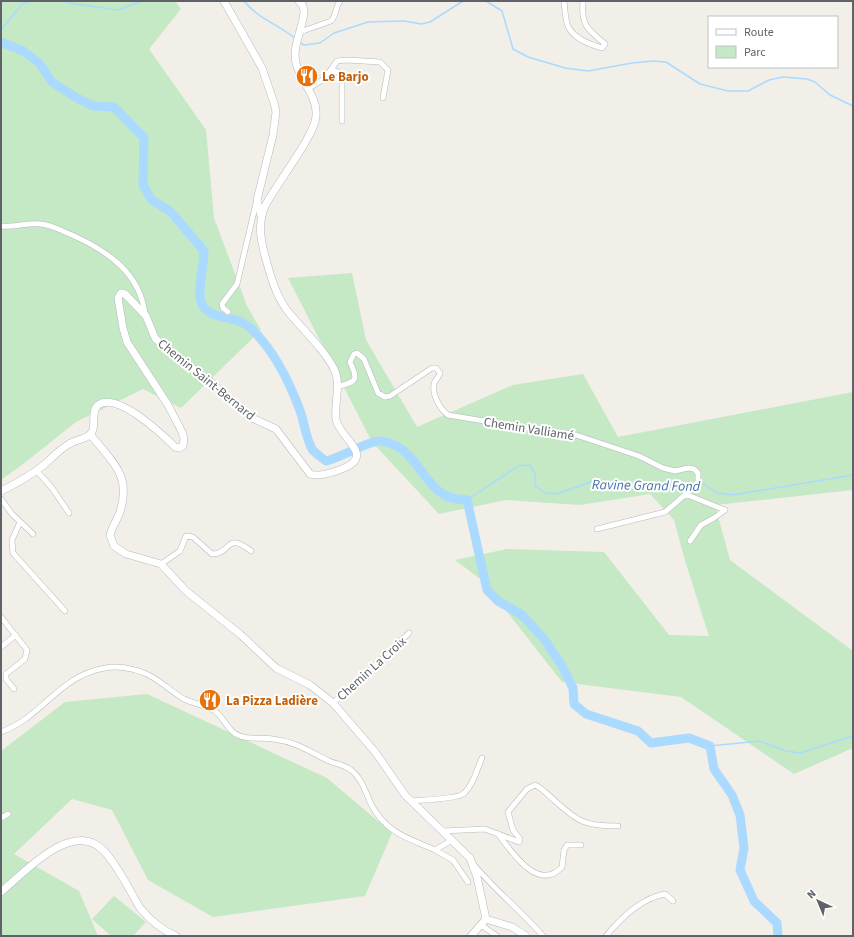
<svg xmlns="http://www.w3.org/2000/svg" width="854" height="937" viewBox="0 0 854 937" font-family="'Source Sans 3',sans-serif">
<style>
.green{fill:#c5e8c5}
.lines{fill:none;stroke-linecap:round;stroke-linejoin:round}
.stream{stroke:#aadaff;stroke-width:1.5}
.river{stroke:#aadaff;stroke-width:9}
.street-casing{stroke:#b5b8bc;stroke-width:6}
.secondary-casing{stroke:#b6babf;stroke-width:8}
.street{stroke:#fff;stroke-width:5}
.secondary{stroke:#fff;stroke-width:7}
.labels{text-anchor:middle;stroke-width:4;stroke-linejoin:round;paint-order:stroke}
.food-label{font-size:13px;font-weight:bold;fill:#c56008;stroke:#fff;text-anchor:start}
.street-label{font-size:13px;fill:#5f6368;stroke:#fff}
.water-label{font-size:14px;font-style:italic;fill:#4174aa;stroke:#fff}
</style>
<rect width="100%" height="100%" fill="#f1efe8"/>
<path class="green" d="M1,1H175L181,9L149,49L206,130L214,218L247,306L261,330L181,408L143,389L76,422L27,461L1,480Z
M352,273L366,340L417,427L513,385L583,374L618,437L853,392V490L715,505L730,560L853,651V748L794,774L681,697L562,682L483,581L455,560L507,549L604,552L669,635L709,636L686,564L674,520L650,494L580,505L506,500L439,514L372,442L288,278Z
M147,694L327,778L392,833L365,896L213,917L148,880L112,810L72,799L14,854L79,891L98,936H1V751L65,702Z
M114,896L146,922L133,936H111L92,919Z"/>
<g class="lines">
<path class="stream" d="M63,1L75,4L118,10L141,1
M244,1C257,18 279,25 295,38
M486,1L502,11L513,49L528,57L565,68L588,71L632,63L653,61L666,62L700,84L728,91H748L769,80L783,77L807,79L815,82L830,95L853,106
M1,30L23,3L32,1
M299,42L304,45L320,43L334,33L368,22L404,21L421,24L430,22L463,1
M698,484L702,483L717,493L733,495L853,475
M467,500L518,466L530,465L535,473V486L545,493L557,494L593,481L647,486L694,484
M710,746L760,741L786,751L800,753L853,736"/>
<path class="river" d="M1,42L23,51L39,63L52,82L75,97L93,106L114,107L144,138L143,185L151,199L171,212L204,251C204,266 197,289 201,302C207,321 236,315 248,326C271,345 289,381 299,408C304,420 306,439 312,449C315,453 322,458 326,461C339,458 371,440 380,441C417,445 421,486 449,497C454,499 462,499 467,500L487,590L498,601L522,615L545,640L562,666L573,688L574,704L586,714L638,731L651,743L689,738L710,746L714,769L732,795L740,815L744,848L740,870L754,901L777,923L778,936"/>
<g class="street-casing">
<path id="street" d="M564,1C565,9 565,19 568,26C573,38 591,45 602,48L605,44C587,29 581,25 583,1
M300,32L331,21C337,15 335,7 340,1
M331,69L338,72L342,77V121
M308,89L325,78L337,61L347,60L380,62L388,70L383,98
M1,226C14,228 27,222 41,224C52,225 62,231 72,235C108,251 141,274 145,315
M228,312L223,308L222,304L237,284L256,203
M337,387C356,381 359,382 350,362L354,354L357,353L364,359L378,393L385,397L390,396L432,368H436L440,373C439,377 435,380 434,384C432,395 440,409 448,415L539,430L573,434L639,456L663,468L675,471L688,468L694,469L698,473V481L694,487L665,512L597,529
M37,471L52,488L69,513
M685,494L725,510L714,518L701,525L690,541
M1,499L12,514L33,534
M20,522L12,540L13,553L65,611
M161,564L180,551L186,536L193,537L212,554C232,554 225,531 251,551
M1,617L27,650L25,659L6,674V679L14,689
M1,647L16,635
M333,703L360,680L409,633
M1,732C43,717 58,676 105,668C121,665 143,670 157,680C166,686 174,693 184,699C194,704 206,705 215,711C225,719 228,732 240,736C250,740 263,737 273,739C297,742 308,751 329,761C336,764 345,765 351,770C362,778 366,794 372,806C388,834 408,838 435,850L452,840
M411,801C421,800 457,799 463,794C473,786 477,769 482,758
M1,818L8,814
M443,831L485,829L519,842L520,839L513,830L508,812L527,789L535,785C542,788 548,795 554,800C578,822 585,826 618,826
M498,834C511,851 538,893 562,867L564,850L567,845H581
M435,850L453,860L468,882
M474,865C496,891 521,911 543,936
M481,925L497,936
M606,936C620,919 642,898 665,894L673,901"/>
</g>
<g class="secondary-casing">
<path id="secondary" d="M224,1L262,68L274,103L276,112L273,135L257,200L261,216
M90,434C111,461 132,474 120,512C117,520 112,527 110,535L114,546L126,554L161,564L186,591L241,635L276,668L310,685L333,703L376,753L405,795L470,858L477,877L486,919
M1,491C17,483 32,475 45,464C53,457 60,449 69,444C75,440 86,439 91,434C97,426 90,412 98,405C117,391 163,435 175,447L179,448L183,446L184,439L182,432L168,405L127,342L123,328L118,298L121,293L125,294L146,316L155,338L163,346L211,382L250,417L276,429L310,474C319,477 330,473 339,470C379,456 339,439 336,419C334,403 341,386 335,371C326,351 300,327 286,309C275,293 270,274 265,256C260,237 258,224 265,206C276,184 315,136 316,116C318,97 300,80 296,63C292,46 303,28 304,12L303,6L299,1
M1,892C25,872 73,818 104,851C119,867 129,890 140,908C150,920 162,930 176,936
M471,936L486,919L512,927L526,936"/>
</g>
<use href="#street" class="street"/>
<use href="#secondary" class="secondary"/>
</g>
<defs>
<g id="restaurant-disc" transform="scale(1.15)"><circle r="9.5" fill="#e8710a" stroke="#fff"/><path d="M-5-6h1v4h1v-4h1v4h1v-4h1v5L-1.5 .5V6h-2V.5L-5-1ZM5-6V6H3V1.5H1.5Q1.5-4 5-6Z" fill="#fff"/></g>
</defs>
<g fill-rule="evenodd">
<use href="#restaurant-disc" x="307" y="76"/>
<use href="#restaurant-disc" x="210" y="700"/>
</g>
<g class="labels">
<g class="food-label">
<text x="322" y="81">Le Barjo</text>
<text x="226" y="705">La Pizza Ladière</text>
</g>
<g class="street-label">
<text transform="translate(207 379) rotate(39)" y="5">Chemin Saint-Bernard</text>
<text transform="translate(529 428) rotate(9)" y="5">Chemin Valliamé</text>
<text transform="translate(371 668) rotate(-42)" y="5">Chemin La Croix</text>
</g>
<g class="water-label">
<text transform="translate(646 485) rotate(1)" y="5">Ravine Grand Fond</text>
</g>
</g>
<rect width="854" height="937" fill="none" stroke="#5f6368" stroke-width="4"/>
<rect x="708" y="16" width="130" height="52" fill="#ffffff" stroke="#bfc1c3"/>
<rect x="716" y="29" width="20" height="6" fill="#ffffff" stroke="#bfc1c3"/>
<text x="744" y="36" font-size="12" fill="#5f6368">Route</text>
<rect x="716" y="46" width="20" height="12" fill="#c5e8c5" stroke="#bfc1c3"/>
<text x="744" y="56" font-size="12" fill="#5f6368">Parc</text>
<g transform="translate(818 901) rotate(316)" stroke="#ffffff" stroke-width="3" paint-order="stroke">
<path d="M0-3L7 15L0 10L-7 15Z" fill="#5f6368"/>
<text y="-6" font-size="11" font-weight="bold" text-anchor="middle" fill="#5f6368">N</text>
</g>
</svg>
